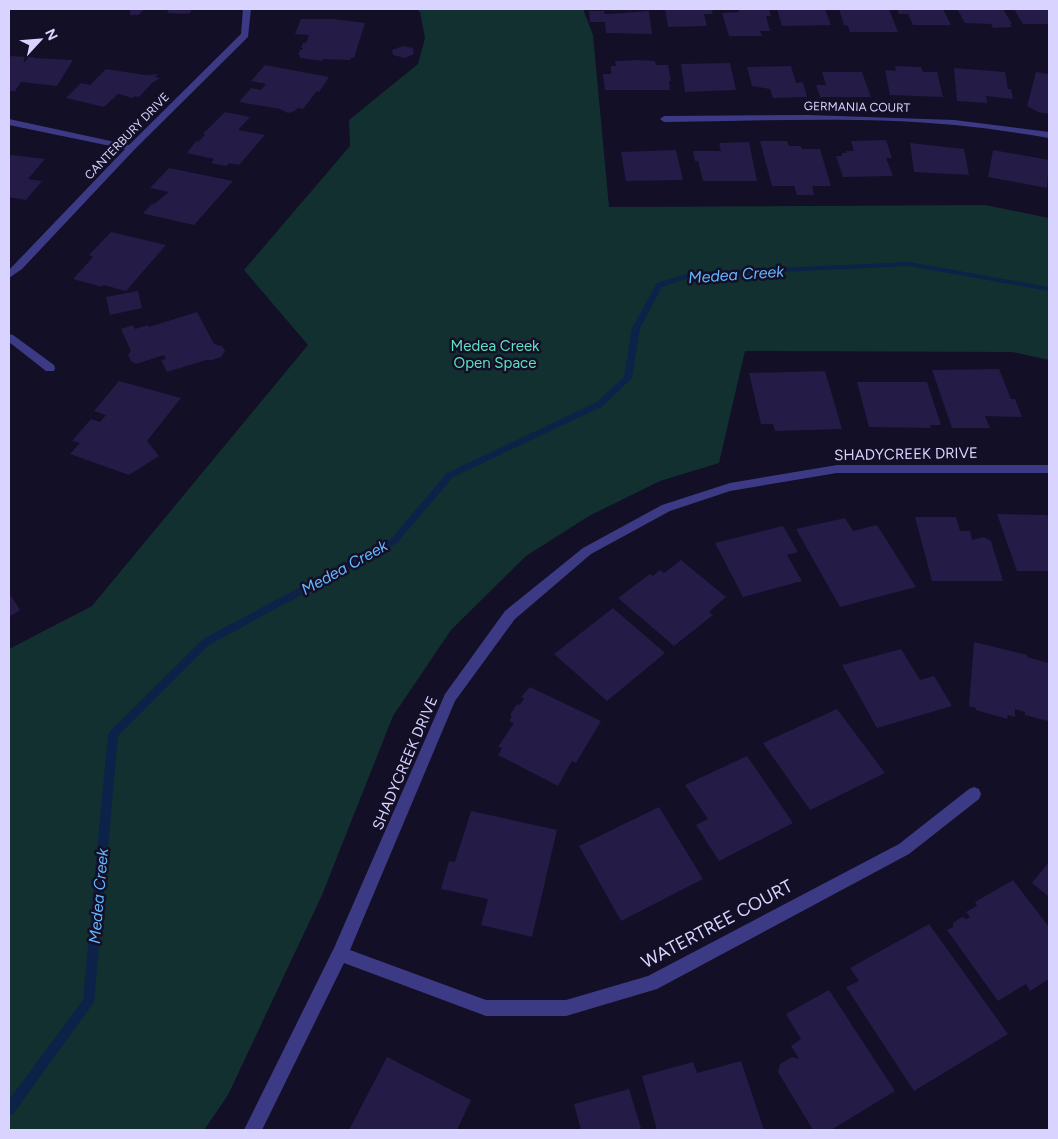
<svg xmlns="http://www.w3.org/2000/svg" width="1058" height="1139" viewBox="0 0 1058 1139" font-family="Figtree,sans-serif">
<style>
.green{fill:#12302f}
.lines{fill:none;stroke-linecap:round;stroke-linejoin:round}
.stream{fill:#0c2248;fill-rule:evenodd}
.building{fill:#241b47}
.minor{fill:#3d3a85;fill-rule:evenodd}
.labels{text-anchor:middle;stroke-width:5;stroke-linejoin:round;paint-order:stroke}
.far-street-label{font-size:12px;fill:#d9d4ff;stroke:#130f26}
.park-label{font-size:15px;fill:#5fe0c0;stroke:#130f26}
.street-label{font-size:15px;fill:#d9d4ff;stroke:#130f26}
.water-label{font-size:16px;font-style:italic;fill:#62b6ff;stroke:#130f26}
.near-street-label{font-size:18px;fill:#d9d4ff;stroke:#130f26}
</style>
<rect width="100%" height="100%" fill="#130f26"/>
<path class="green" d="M417,9H583L593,35L609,207L985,205L1049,218V360L1012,352L745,351L719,463L660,481L589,516L526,556L451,630L393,716L322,895L228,1095L204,1130H9V649L92,606L308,345L244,270L350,146L349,120L418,64L425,38L420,12Z"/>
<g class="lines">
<path class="stream" d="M909,262L1049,287V291L909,266L694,276L662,287L640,328L632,378L603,406L453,477L397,543L209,645L118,736L94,1002L13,1114L9,1116V1100L83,1000L108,734L110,731L203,639L391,539L447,473L597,402L624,377L632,328L657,283L693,272Z"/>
</g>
<path class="building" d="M130,9H144L141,13L138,15H130Z
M169,9H192L190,13L184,14L167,13Z
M665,9H711L713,14H704L707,26L668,27Z
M738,9H769L771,16H766L770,31H760L762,36H729L722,13L739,12Z
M777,9H825L831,25L782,26Z
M839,9H889L898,32H850L848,26L844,25Z
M897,9H943L951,25H913L908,14H899Z
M957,9H1003L1012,24H1010L1012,27L993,28L991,24L965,23Z
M1014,9H1049V24H1023Z
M589,11H604L605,14H607L649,11L652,34L606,33L605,22H590Z
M301,19H334L365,23L354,58H351L350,60L323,59L322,61L300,58V55H298L300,50H302L303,48H301L303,43H306L309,35L295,34Z
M403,46L413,48L414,54L405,58L393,55L392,50Z
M9,56L34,57L33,58L73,60L57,86L21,82L15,91H9Z
M638,60L655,61L656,65H668L671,81H669L670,90H605L603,74H611V66H616L615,61Z
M730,63L736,90L685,92L681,64Z
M265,65L329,77L319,92L317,91L303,109L298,108L295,111L288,113L280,109L239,102L251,88L261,90L266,84L251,81Z
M791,66L796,83L803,82L807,97L773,98L770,89L752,86L747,67Z
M895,66L921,67L923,72H937L943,97L890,95L885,70L896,71Z
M954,68L1005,72L1008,89H1011L1013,99L986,96L987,103L957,101Z
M106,69L145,75L158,74L155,77L160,78L152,83L139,97L135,96L133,98L118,94L104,107L66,98L81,83L90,85Z
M822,72H862L871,97H820L816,85H826Z
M1036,72L1049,74V114L1038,112L1027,106Z
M225,112L250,117L238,130L265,135L239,165L229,163L226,166L211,163L214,159L187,153L196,141L198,142L205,135L203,133L208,129Z
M886,140L892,158H886L893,176L843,177L836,156H842V153H847L846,151H854L851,141Z
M760,141H787L789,146H801L802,149H820L831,186H812L814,195H797L794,186H772Z
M749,142L757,181H703L698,161H695L693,151H721L719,143Z
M910,143L964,149L969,175L914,172Z
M676,150L683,180L626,181L621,152Z
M993,150L1049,160L1047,188L988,177Z
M11,155L45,159L28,179L42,181L26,200L9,197V158Z
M169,168L233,181L194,225L145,214L143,213L152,204H154L169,192L150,188Z
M111,232L166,245L126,291L103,285L102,287L73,279L93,257L89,255Z
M138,291L142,308L110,315L106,297Z
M197,312L214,344L222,346L225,351L221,357L212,360H206L167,372L161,360L166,359L164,355L136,364L131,361L128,355L131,351L121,329L133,325L135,329L148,325L149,327Z
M999,369L1011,399H1015L1022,417L985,416L990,428H952L932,370Z
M825,371L842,429L775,431L773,424H761L749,373Z
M119,381L181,398L147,441L159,456L129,475L70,454L80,443L72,441L91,419L100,422L106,415L94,411Z
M857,382H927L941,425H930L931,428L869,427Z
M997,514L1047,515L1049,519V571H1017Z
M915,517H956L960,531H970L972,540L984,537L991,541L1003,581H932Z
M845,518L853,531L877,525L916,587L840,607L796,529Z
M783,526L798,552L787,555L802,581L743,597L715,543Z
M681,560L726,597L709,612L713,615L674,646L618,598L650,574L653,576L660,570L664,573Z
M9,593L20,610L9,617Z
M613,608L665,653L607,701L554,654Z
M974,642L1027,655V657L1049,663L1048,721L1025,715V712L1015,709V717L1008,715L1007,719L976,710V708L969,706Z
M901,649L920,680L934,676L952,706L877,728L842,665Z
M530,687L601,721L576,763L572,761L558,786L498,755L502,748L498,747L514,723L509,721L512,716L510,715L517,704L520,705L524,698L521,697Z
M837,709L885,773L810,810L763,743Z
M747,756L793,823L719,861L696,825L708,819L685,785Z
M659,807L703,879L621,921L579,846Z
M471,811L557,830L532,937L481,925L488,899L441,889L449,861L455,862Z
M1049,862V897L1032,883Z
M1013,880L1049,927V979L1030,991L1026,984L998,1001L947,930L953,927V923L962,917L967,919L970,917L966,912L977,906L975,902Z
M929,924L1008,1034L914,1091L846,987L859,981L850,968Z
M829,990L895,1091L831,1130H813L778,1072L780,1064L792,1057L799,1059L791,1046L801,1039L786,1014Z
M387,1057L471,1100L457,1130H349Z
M741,1061L764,1130H657L642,1076L693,1062L697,1073Z
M629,1089L641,1128L639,1130H581L574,1104Z"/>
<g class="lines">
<path class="minor" d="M243,9H251L248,37L134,150L22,269L9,278V270L125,149L9,125V119L129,145L241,34Z
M808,115L954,120L1049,132V138C1018,133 987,128 955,125C859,116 761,121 664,122L660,119L664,116Z
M9,334L13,335L54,365L55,368L54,371H46L9,342Z
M837,465H1049V473H837L730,491L670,511L591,554L515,619L455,701L350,950L486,1000H566L648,976L899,844L969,789L974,787L979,789L981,794L979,799L909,854L657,989L566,1016H486L344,963L262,1130H244L334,948L445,694L505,611L583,548L662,505L730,483Z"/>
</g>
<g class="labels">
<g class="far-street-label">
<text transform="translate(857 107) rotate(1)" y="4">GERMANIA COURT</text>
<text transform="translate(127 136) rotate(-46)" y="4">CANTERBURY DRIVE</text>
</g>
<g class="park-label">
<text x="495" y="351">Medea Creek<tspan x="495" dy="17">Open Space</tspan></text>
</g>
<g class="street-label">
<text transform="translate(906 454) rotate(-1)" y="5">SHADYCREEK DRIVE</text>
<text transform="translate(405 763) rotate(-67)" y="5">SHADYCREEK DRIVE</text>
</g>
<g class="water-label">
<text transform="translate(736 274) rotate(-4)" y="6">Medea Creek</text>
<text transform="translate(344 567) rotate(-29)" y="6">Medea Creek</text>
<text transform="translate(98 896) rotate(-85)" y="6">Medea Creek</text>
</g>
<g class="near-street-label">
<text transform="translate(717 924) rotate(-28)" y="6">WATERTREE COURT</text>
</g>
</g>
<rect width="1058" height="1139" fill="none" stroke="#d9d4ff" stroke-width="20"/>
<g transform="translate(40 40) rotate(64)" stroke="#130f26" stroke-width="4" paint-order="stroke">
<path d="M0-4L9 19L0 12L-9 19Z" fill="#d9d4ff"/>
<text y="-8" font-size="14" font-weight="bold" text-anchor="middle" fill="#d9d4ff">N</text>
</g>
</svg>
